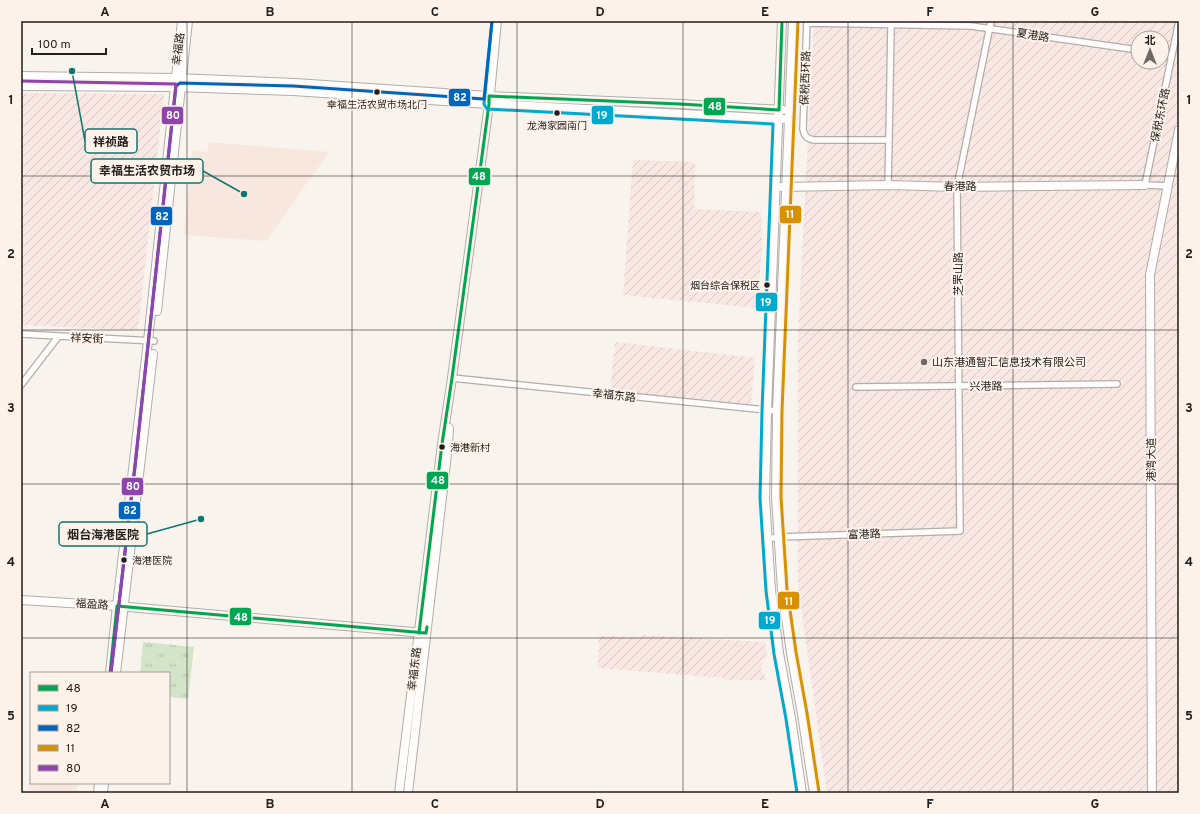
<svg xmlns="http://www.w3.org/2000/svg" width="1200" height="814" viewBox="0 0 1200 814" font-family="Overpass,'Noto Sans SC',sans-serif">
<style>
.commercial{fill:#f7e7de}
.industrial{fill:url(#industrial-furrows);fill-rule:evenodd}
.park{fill:url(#park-tufts)}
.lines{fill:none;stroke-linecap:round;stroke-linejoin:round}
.street-casing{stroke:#b1ada9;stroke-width:8}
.secondary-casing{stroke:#b1ada9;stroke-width:10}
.street{stroke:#fefdfc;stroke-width:5.5}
.secondary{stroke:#fefdfc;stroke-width:8}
.bus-1-casing{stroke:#fdf2ea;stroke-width:6}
.bus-2-casing{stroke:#fdf2ea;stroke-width:6}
.bus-3-casing{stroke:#fdf2ea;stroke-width:6}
.bus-4-casing{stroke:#fdf2ea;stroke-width:6}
.bus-5-casing{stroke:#fdf2ea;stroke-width:6}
.bus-1{stroke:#00a651;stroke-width:3}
.bus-2{stroke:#00a9ce;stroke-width:3}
.bus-3{stroke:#0065bd;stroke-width:3}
.bus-4{stroke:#d79204;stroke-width:3}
.bus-5{stroke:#8e44ad;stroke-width:3}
.grid{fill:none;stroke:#221e1b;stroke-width:1;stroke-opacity:0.55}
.bus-dot{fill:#221e1b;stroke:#fdf2ea;stroke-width:1.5}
.poi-dot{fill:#6d6965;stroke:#fdf2ea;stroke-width:1.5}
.labels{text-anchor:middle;stroke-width:4;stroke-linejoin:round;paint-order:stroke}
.bus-label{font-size:10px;fill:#221e1b;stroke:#fdf2ea}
.street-label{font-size:11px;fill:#221e1b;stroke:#fdf2ea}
.poi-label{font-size:11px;fill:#221e1b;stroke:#fdf2ea;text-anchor:start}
.leader{fill:none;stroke:#0f766e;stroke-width:1.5}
.callout-dot{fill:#0f766e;stroke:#fdf2ea;stroke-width:1.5}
.callout{fill:#fdf2ea;stroke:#0f766e;stroke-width:1.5}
.callout-label{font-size:12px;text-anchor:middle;font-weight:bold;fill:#221e1b}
.line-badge{stroke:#fdf2ea;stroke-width:1.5}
.badge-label{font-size:11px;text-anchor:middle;font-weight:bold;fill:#fff}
.neatline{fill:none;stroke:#221e1b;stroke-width:1.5}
.grid-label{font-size:13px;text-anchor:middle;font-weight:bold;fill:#221e1b}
</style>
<defs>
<pattern id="industrial-furrows" width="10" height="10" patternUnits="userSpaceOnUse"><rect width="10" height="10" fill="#f8e7e2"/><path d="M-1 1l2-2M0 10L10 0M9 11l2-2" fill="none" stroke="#d4c6c1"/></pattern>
<pattern id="park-tufts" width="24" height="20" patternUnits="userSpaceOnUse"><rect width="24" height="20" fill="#d3e4c9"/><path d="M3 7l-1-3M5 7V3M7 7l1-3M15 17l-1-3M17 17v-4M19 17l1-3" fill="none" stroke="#b5c3ac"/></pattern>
</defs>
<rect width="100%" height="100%" fill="#f9f3ee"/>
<path class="commercial" d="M209,142L329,152L266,241L184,235L192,151L207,152Z
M31,765V783H77L76,793H58L28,790Z"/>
<path class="industrial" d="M814,21H1179V793H827L798,585V333ZM1138,38H1162V62H1138Z
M21,93L164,94L138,330L21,325Z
M633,160L695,162L694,209L761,212L762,246L757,308L623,295Z
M615,342L755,358L751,404L610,391Z
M642,635L765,642L767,659H762L763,667H761L762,673L764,672L766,680H725L724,678L598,668L599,636L640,637Z"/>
<path class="park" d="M143,642L194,647L188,699L169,697V673H140Z"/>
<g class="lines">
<g class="street-casing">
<path id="street" d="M807,21L803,129C804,136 807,139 814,140H889L888,185
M807,23L971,26L1138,50
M1162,54L1172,55
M889,140L891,25
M1168,186L1145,185L1179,21
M21,334L154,341
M452,378L777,411
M21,385L58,337
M856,387L1117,384
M767,539L779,537L960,531L957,187L991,21"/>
</g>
<g class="secondary-casing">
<path id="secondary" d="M782,21L767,411L765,498L771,590L779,653L791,718L802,793
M793,21L777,411L776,497L782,590L791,653L802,714L814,793
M21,76L175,78L295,83L489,96L680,104L783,110
M21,86L174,87L293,91L489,104L783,119
M782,187L888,185L957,187L1145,185
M157,311L188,21
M21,600L117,606L424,633
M110,673L117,606L148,341L182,21
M116,673L153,354
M98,793L99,783
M103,793L104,783
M399,793L442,444L452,378L489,104L497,21
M408,793L448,445L449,428
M1152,793L1150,275L1179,130"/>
</g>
<use href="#street" class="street"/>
<use href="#secondary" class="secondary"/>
<g class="bus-1-casing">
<path id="bus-1" d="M419,633L442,444L452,378L489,104V96L680,104L779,110L782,21
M110,673L117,606L426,633L427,627"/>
</g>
<g class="bus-2-casing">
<path id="bus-2" d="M492,21L484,104L485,106L487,109L773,124L762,411L760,498L766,591L774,654L786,719L797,793"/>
</g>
<g class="bus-3-casing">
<path id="bus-3" d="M111,672L135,466L176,86L180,83L293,86L484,99L492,21"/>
</g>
<g class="bus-4-casing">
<path id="bus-4" d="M798,21L782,411L781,497L787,589L796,652L807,713L819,792"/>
</g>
<g class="bus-5-casing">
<path id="bus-5" d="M21,81L176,84L135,466L111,672"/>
</g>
<use href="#bus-1" class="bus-1"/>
<use href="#bus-2" class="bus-2"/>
<use href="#bus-3" class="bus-3"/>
<use href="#bus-4" class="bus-4"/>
<use href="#bus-5" class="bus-5"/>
</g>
<path class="grid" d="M187,21V793M352,21V793M517,21V793M683,21V793M848,21V793M1013,21V793M21,176H1179M21,330H1179M21,484H1179M21,638H1179"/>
<g class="bus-dot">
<circle cx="377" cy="92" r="3.5"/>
<circle cx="557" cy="113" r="3.5"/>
<circle cx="767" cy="285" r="3.5"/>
<circle cx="442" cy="447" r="3.5"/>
<circle cx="124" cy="560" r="3.5"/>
</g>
<circle class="poi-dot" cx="924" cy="362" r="4"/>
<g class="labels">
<g class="bus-label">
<text x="377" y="108">幸福生活农贸市场北门</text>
<text x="557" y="129">龙海家园南门</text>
<text x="760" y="289" text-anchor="end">烟台综合保税区</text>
<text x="450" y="451" text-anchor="start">海港新村</text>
<text x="132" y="564" text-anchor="start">海港医院</text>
</g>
<g class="street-label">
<text transform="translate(1033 35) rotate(9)" y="4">夏港路</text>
<text transform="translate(178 49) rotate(-83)" y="4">幸福路</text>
<text transform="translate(805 78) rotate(-88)" y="4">保税西环路</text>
<text transform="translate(1160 115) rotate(-78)" y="4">保税东环路</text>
<text x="960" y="190">春港路</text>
<text transform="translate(958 274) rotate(-90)" y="4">芝罘山路</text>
<text transform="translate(87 338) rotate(3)" y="4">祥安街</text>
<text transform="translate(986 386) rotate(-1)" y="4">兴港路</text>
<text transform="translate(614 395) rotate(6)" y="4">幸福东路</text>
<text transform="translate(1151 460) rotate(-90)" y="4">港湾大道</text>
<text transform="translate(864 534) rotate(-2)" y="4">富港路</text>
<text transform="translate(92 604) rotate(4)" y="4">福盈路</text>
<text transform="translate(414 669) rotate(-83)" y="4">幸福东路</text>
</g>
<g class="poi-label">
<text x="932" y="366">山东港通智汇信息技术有限公司</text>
</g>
</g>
<path class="leader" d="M72 71L85 141M244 194L203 171M201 519L147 534"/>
<g class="callout-dot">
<circle cx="72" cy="71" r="4"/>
<circle cx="244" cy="194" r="4"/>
<circle cx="201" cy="519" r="4"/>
</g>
<g class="callout">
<rect x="85" y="129" width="52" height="24" rx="4"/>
<rect x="91" y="159" width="112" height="24" rx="4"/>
<rect x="59" y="522" width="88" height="24" rx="4"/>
</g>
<g class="callout-label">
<text x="111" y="146">祥祯路</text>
<text x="147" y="175">幸福生活农贸市场</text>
<text x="103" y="539">烟台海港医院</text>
</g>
<g class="line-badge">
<rect x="448" y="88" width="23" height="19" rx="4" fill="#0065bd"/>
<rect x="703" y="97" width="23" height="19" rx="4" fill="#00a651"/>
<rect x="591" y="105" width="23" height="20" rx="4" fill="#00a9ce"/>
<rect x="161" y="106" width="23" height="19" rx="4" fill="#8e44ad"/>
<rect x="468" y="167" width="23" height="19" rx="4" fill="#00a651"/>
<rect x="779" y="205" width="23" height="19" rx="4" fill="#d79204"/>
<rect x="150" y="206" width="23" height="20" rx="4" fill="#0065bd"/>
<rect x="755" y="292" width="23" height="20" rx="4" fill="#00a9ce"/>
<rect x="426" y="471" width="23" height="19" rx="4" fill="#00a651"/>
<rect x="121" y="477" width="23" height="19" rx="4" fill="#8e44ad"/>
<rect x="118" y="501" width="23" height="19" rx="4" fill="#0065bd"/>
<rect x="777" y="591" width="23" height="19" rx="4" fill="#d79204"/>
<rect x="229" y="607" width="23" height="19" rx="4" fill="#00a651"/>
<rect x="758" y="611" width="23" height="19" rx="4" fill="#00a9ce"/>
</g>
<g class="badge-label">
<text x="460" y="101">82</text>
<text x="715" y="110">48</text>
<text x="602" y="119">19</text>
<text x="173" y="119">80</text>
<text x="479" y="180">48</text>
<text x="790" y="218">11</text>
<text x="162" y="220">82</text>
<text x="766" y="306">19</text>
<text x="438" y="484">48</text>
<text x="133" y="490">80</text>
<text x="130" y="514">82</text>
<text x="789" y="605">11</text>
<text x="241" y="621">48</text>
<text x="770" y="624">19</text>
</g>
<rect width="1200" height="814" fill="none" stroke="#fdf2ea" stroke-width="44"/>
<rect x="30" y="672" width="140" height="112" fill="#fdf2ea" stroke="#a59d97"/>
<rect x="38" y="685" width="20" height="6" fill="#00a651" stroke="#a59d97"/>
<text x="66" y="692" font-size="12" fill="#221e1b">48</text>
<rect x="38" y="705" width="20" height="6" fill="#00a9ce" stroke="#a59d97"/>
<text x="66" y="712" font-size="12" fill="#221e1b">19</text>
<rect x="38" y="725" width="20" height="6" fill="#0065bd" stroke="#a59d97"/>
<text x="66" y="732" font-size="12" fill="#221e1b">82</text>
<rect x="38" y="745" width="20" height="6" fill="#d79204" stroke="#a59d97"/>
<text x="66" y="752" font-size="12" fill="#221e1b">11</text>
<rect x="38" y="765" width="20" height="6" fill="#8e44ad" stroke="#a59d97"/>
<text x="66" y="772" font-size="12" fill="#221e1b">80</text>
<g transform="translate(1150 50)"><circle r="19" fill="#fdf2ea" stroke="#a59d97"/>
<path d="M0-3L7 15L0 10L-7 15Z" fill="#6d6965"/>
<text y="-6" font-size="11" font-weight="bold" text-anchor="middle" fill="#221e1b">北</text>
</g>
<path d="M32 48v6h74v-6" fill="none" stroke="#221e1b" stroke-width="2"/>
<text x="38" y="48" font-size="12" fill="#221e1b" stroke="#fdf2ea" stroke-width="3" paint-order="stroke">100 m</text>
<rect x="22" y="22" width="1156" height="770" class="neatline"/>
<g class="grid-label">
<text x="105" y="16">A</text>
<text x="270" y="16">B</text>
<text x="435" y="16">C</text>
<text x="600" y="16">D</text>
<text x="765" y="16">E</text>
<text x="930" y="16">F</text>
<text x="1095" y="16">G</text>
<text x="11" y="104">1</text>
<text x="1189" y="104">1</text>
<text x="11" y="258">2</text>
<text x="1189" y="258">2</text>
<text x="11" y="412">3</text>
<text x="1189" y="412">3</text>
<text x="11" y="566">4</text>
<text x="1189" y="566">4</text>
<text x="11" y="720">5</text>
<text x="1189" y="720">5</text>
<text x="105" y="808">A</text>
<text x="270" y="808">B</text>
<text x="435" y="808">C</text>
<text x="600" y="808">D</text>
<text x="765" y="808">E</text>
<text x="930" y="808">F</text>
<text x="1095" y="808">G</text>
</g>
</svg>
